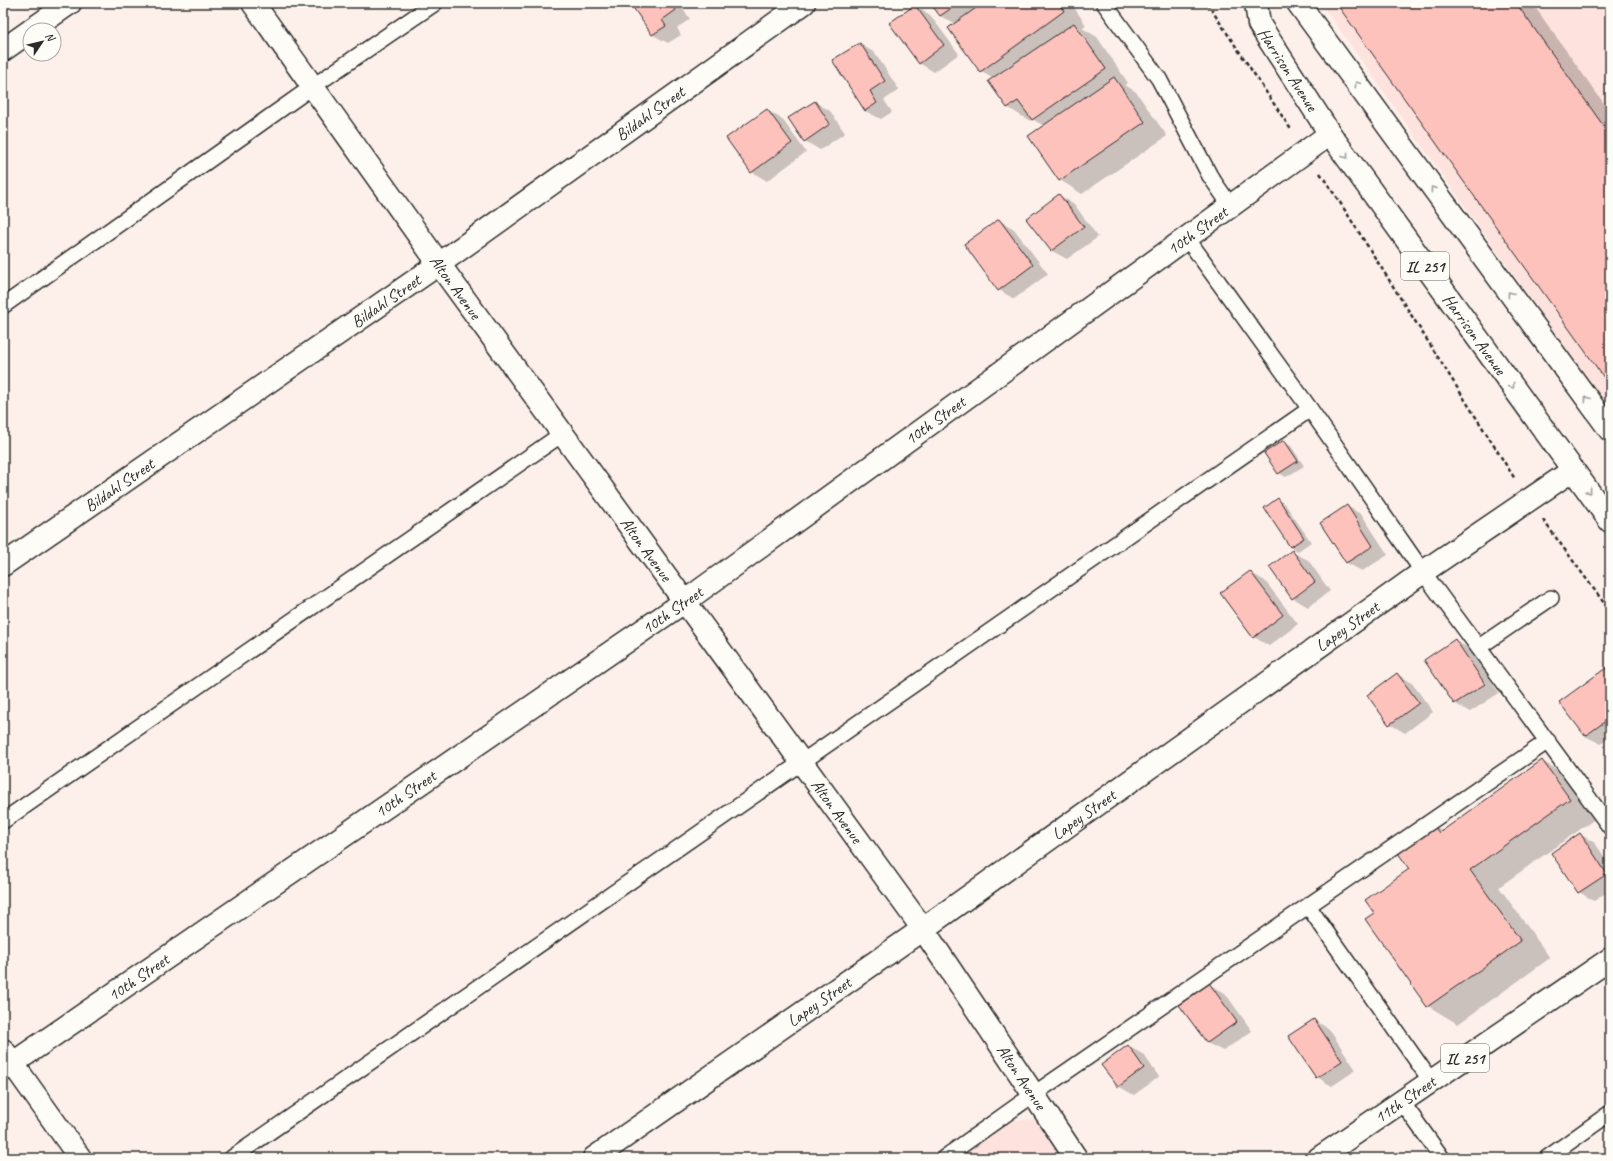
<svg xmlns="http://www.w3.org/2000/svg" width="1613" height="1161" viewBox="0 0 1613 1161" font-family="Caveat,sans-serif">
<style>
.built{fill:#fde2dd}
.shadow{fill:#0003}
.building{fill:#fec2bd;stroke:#2b2b2b}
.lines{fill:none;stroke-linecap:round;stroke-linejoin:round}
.service-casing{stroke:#2b2b2b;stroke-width:18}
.minor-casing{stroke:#2b2b2b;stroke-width:25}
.tertiary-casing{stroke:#2b2b2b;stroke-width:25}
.primary-casing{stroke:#2b2b2b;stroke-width:25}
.path{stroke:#2b2b2b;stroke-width:2.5;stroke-dasharray:4 3;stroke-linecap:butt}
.service{stroke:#fdfcf7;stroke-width:15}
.minor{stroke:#fdfcf7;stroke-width:22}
.tertiary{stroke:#fdfcf7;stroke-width:22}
.primary{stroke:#fdfcf7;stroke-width:22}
.oneway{stroke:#9e9e9b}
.labels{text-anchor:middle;stroke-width:3;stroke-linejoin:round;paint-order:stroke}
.shield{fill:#fdfcf7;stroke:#6a6a68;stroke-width:1}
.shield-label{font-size:16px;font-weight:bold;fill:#2b2b2b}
.street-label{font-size:17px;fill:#2b2b2b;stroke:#fdfcf7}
</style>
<rect width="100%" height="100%" fill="#fdf0eb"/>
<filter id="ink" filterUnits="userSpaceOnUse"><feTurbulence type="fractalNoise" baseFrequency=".025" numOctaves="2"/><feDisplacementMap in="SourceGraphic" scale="8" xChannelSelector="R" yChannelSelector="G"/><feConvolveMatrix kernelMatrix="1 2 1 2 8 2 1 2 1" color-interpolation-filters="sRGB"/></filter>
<g filter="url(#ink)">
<path class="built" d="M1321,3H1610V411Z
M1012,1120H1038L1064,1158H959Z"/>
<path class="shadow" d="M631,3H679L690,19L677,28L681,35L668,43L653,35Z
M932,3H1071L1086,25L1082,28L1097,37L1128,83L1125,85L1136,92L1167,136L1082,194L1060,180L1044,126L1032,119L1030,121L1007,107L994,79L980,71L955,24L940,16Z
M1337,3H1532L1610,112V384Z
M915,6L930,15L959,54L934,72L919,63Z
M860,44L875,53L899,90L884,100L892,112L881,119L865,111Z
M815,102L830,111L845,133L820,150L805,141Z
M767,110L782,119L806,152L767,181L752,172Z
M1059,195L1074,204L1098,237L1067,259L1052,251L1028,219Z
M999,220L1014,229L1048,274L1014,299L999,290Z
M1284,442L1291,446L1304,466L1286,477L1279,473Z
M1278,500L1285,504L1311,542L1298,551L1290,547Z
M1347,506L1362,515L1388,555L1362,571L1347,563L1321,523Z
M1292,552L1308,560L1330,591L1308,607L1293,598Z
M1250,572L1265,581L1298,624L1269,646L1254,637Z
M1455,641L1471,649L1499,693L1470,712L1454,703Z
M1610,666V738L1601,744L1585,736Z
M1397,674L1412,683L1433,712L1405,733L1390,724Z
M1542,761L1571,778L1599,816L1499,887L1550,958L1458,1024L1428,1006L1366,919L1375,913L1411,869L1433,825L1443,831Z
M1580,834L1595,843L1610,865V890L1594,901L1579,892Z
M1209,984L1225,993L1252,1031L1223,1051L1207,1043Z
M1314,1020L1329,1029L1356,1070L1332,1086L1317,1077Z
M1128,1046L1144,1055L1159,1077L1134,1095L1118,1086Z"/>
<path class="building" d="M630,3H671L676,10L662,20L666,26L652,35Z
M930,3H959L940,16Z
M983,3H1058L1064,11L980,72L948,28Z
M1336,3H1516L1610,135V386Z
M915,5L944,45L919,64L889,23Z
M1074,23L1106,69L1032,120L1018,101L1007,108L988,81Z
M860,43L885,81L870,91L877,103L865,111L832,60Z
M1114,77L1145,122L1059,181L1028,136Z
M815,101L830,124L804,142L788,118Z
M767,109L792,143L751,173L726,138Z
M1059,194L1084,227L1051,251L1026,219Z
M999,219L1033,265L998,291L964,244Z
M1284,440L1298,461L1278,474L1264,453Z
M1278,498L1304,538L1290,547L1264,508Z
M1347,505L1373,546L1346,563L1320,523Z
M1292,550L1315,582L1292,599L1269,567Z
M1250,571L1283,615L1253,638L1220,593Z
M1455,639L1485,684L1454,704L1424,660Z
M1610,665V718L1585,736L1559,702Z
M1397,673L1419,703L1389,725L1367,695Z
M1542,760L1570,799L1470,870L1521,941L1427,1007L1365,919L1374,913L1365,900L1409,869L1396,850L1433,824L1439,833Z
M1580,833L1607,874L1578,893L1551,853Z
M1209,983L1237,1022L1207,1043L1179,1005Z
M1314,1019L1342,1061L1316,1078L1288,1036Z
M1128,1045L1144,1068L1118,1087L1101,1065Z"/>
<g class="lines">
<g class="service-casing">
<path id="service" d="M1104,3L1159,79L1210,176L1230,205
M1186,237L1310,409L1423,572L1610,827
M3,306L312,87L435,3
M1479,647L1551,598
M3,821L562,434
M1308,906L1431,1081
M1402,1102L1442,1158
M232,1158L1310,409
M944,1158L1034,1094L1548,741
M1547,1158L1610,1113"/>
</g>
<g class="minor-casing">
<g id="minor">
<path id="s1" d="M253,3L439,264L923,929L1076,1158"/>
<path id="s2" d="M3,565L439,264L804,3"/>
<path d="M3,1050L80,1158"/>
<path id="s3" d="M3,1070L684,602L1330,134"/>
<path id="s4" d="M594,1158L923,929L1423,572L1573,470"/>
</g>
</g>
<g class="tertiary-casing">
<path id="tertiary" d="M31,30L70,3
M3,50L30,31"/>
</g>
<g class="primary-casing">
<g id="primary">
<path id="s5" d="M1256,3L1259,24L1330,134L1610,521"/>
<path d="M1298,3L1610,430"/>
<path id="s6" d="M1319,1158L1610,959"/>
</g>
</g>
<path class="path" d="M1207,3L1292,131
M1320,173L1341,204L1515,479
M1543,520L1610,611"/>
<use href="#service" class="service"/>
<use href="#minor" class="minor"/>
<use href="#tertiary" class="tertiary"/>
<use href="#primary" class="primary"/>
</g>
<defs><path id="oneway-chevron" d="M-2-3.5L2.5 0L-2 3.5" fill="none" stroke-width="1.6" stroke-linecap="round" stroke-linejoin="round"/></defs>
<g class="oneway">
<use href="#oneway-chevron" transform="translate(1357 84) rotate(-126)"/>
<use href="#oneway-chevron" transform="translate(1346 156) rotate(54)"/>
<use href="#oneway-chevron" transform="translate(1433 189) rotate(-126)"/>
<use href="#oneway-chevron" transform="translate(1510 294) rotate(-126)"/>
<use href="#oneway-chevron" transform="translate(1512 386) rotate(54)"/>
<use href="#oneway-chevron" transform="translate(1587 399) rotate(-126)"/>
<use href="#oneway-chevron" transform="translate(1589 491) rotate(54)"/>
</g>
</g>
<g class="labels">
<g class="shield">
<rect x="1401" y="252" width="48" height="28" rx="3"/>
<rect x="1441" y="1044" width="48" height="28" rx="3"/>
</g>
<g class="shield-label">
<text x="1425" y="272">IL 251</text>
<text x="1465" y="1064">IL 251</text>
</g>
<g class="street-label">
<text dy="6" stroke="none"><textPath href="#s5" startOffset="75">Harrison Avenue</textPath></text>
<text dy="6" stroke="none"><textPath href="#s2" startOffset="789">Bildahl Street</textPath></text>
<text dy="6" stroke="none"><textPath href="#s3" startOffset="1460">10th Street</textPath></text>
<text dy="6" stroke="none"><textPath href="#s1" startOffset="349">Alton Avenue</textPath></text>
<text dy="6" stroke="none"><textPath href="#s2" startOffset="465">Bildahl Street</textPath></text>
<text dy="6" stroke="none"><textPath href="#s5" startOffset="399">Harrison Avenue</textPath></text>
<text dy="6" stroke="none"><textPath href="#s3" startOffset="1136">10th Street</textPath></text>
<text dy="6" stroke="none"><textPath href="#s2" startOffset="141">Bildahl Street</textPath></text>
<text dy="6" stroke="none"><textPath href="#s1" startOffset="673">Alton Avenue</textPath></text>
<text dy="6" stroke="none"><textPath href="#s3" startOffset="812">10th Street</textPath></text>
<text dy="6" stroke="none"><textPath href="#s4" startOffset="922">Lapey Street</textPath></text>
<text dy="6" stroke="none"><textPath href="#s3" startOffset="488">10th Street</textPath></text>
<text dy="6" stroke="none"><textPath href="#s1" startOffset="997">Alton Avenue</textPath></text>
<text dy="6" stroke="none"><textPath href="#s4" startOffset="598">Lapey Street</textPath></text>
<text dy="6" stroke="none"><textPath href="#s3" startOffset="164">10th Street</textPath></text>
<text dy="6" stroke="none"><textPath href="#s4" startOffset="274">Lapey Street</textPath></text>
<text dy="6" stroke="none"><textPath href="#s1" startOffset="1321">Alton Avenue</textPath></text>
<text dy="6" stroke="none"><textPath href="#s6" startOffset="104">11th Street</textPath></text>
</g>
</g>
<rect width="1613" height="1161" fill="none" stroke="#fdfcf7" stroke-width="16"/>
<rect x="8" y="8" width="1597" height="1145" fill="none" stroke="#2b2b2b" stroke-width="1.5" filter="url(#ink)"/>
<g transform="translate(42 42) rotate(55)"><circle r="19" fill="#fdfcf7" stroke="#a9a8a5"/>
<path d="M0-3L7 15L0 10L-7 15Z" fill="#2b2b2b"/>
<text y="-6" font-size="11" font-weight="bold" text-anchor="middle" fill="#2b2b2b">N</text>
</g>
</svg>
